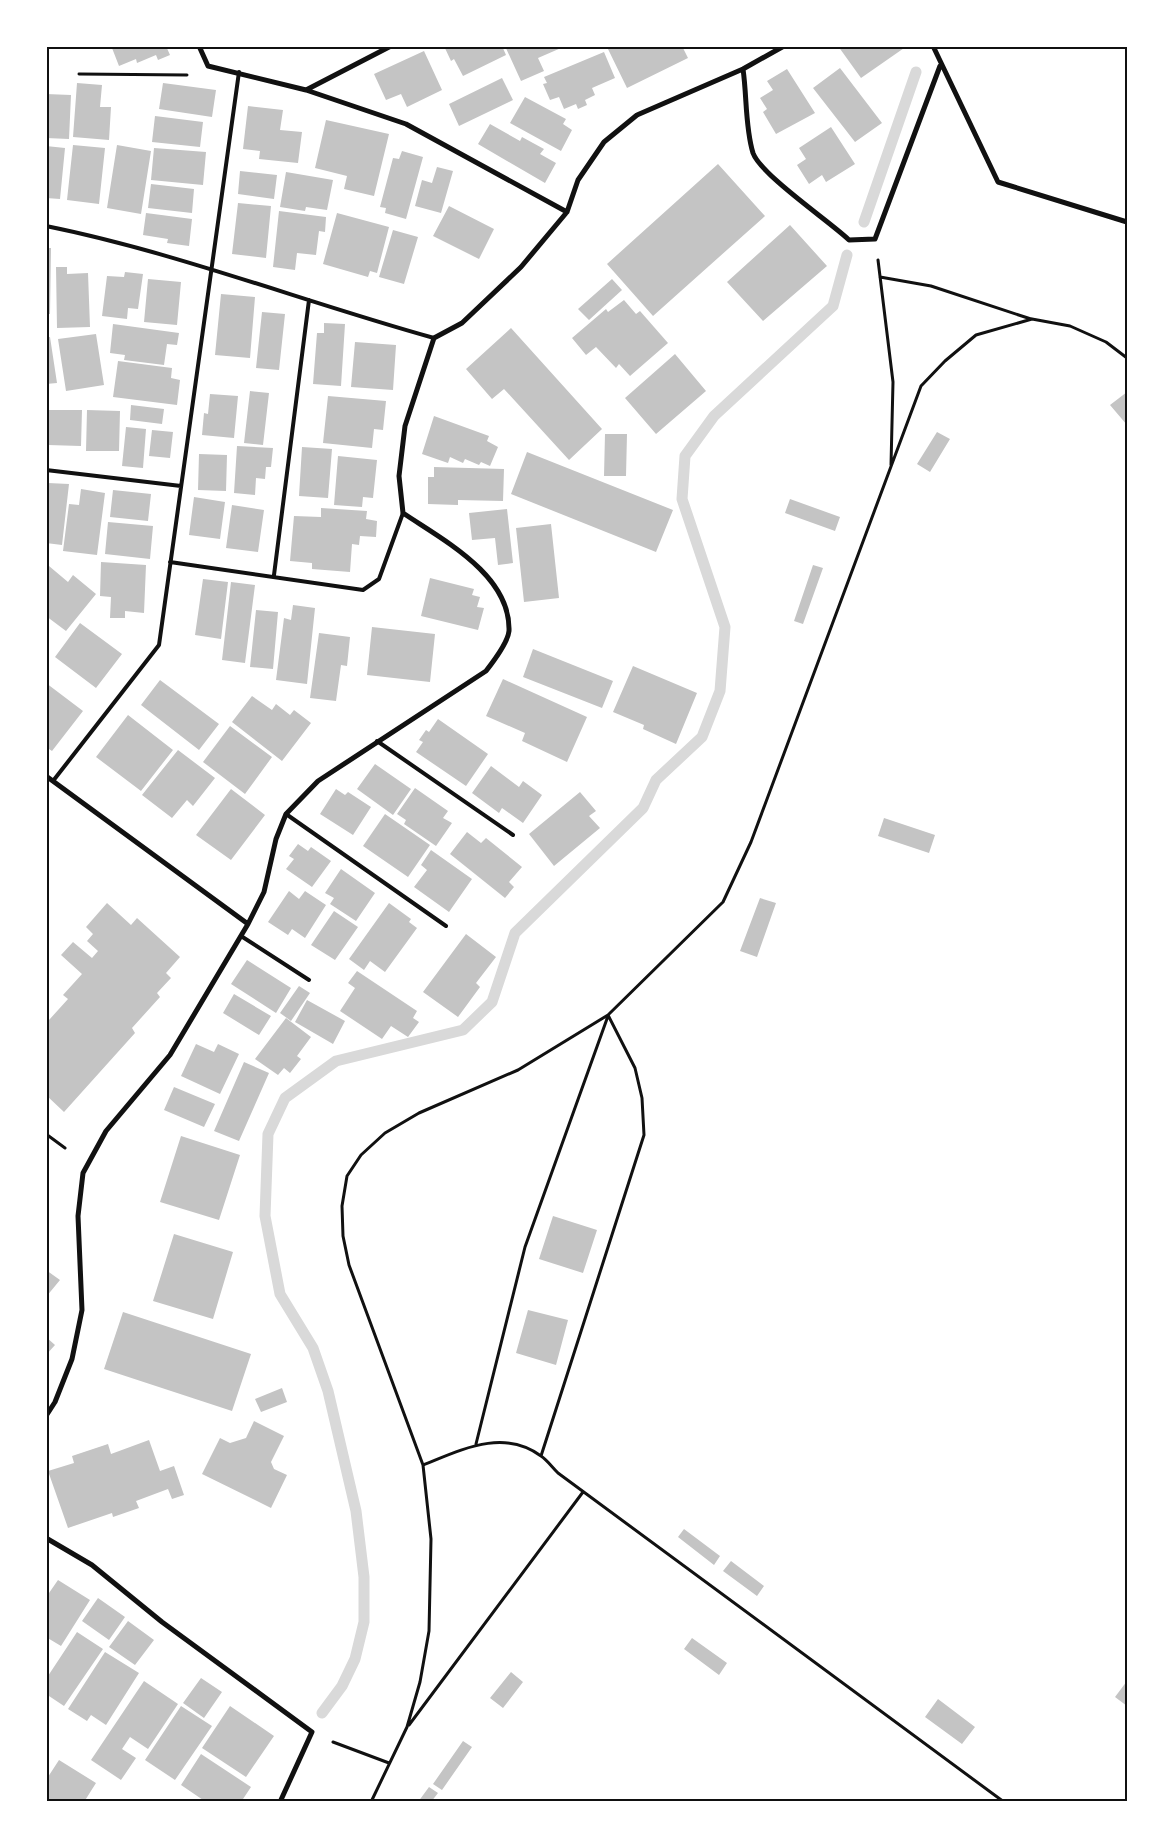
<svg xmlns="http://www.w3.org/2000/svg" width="1173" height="1848" viewBox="0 0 1173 1848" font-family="Inter,sans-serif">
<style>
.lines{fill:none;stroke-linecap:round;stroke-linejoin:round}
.stream{stroke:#d9d9d9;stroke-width:11}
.building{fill:#c4c4c4}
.path{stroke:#111;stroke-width:3}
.service{stroke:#111;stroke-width:4}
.minor{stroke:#111;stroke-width:5}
.neatline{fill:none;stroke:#111;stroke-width:2}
</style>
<rect width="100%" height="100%" fill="#fff"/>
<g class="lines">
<path class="stream" d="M864,222L916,72
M322,1713L342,1686L355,1659L364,1622V1577L356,1511L328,1391L313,1348L280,1294L265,1216L268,1134L285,1098L336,1061L463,1030L492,1002L515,933L643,808L656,780L702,737L720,691L725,627L682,499L685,456L714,416L833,306L847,255"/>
</g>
<path class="building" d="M117,46H166L170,55L158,60L156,55L137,63L136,59L119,66L112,48Z
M444,46H502L506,55L463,76L454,59L451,61Z
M505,46H560L561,48L538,58L544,71L521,81Z
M682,46L688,58L627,88L607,47Z
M838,46H907L861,78Z
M424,51L442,90L407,107L401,94L386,100L374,74Z
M604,52L615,78L592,88L595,95L585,100L587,105L578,109L576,104L564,109L559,97L550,100L543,84L547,83L544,77Z
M840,68L882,123L855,142L813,88Z
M787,69L815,113L776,134L763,112L767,109L760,98L773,90L767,81Z
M502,78L513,100L459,126L449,104Z
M77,83L102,85L100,107H111L109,140L73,137Z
M163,83L216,90L212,117L159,109Z
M46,94L71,95L69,139L46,138Z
M525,97L566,119L563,124L572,130L561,151L510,123Z
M248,106L283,110L280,130L302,132L298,163L259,159L260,151L243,149Z
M155,116L203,122L200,147L152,142Z
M326,120L389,134L374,196L344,189L347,176L315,168Z
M490,124L520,141L522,137L544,149L540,154L556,163L545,183L478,144Z
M831,127L855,164L826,182L822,175L809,184L797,165L806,159L799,148Z
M73,145L105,148L99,204L67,200Z
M117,145L151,151L141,214L107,208Z
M46,146L65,148L60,199L46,198Z
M154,148L206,152L203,185L151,180Z
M402,151L423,157L406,219L385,213L386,208L380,207L393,158L399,159Z
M718,164L765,216L653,316L607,264Z
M437,167L453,171L441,213L415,206L422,180L432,183Z
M240,171L277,175L274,199L238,194Z
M286,172L333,180L327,210L306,207L305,211L280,207Z
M151,184L194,189L192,213L148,208Z
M238,203L271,206L266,258L232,254Z
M449,206L494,229L479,259L433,236Z
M279,211L326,217L325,232L319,231L316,255L297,253L295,270L273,267Z
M146,213L192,219L189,246L167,243L168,239L143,235Z
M337,213L389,227L377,273L370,271L368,277L323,264Z
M790,225L827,266L763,321L727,282Z
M393,230L418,237L404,284L379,277Z
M46,248H51L50,314H46Z
M56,267H67V274L88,273L90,327L57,328Z
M125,272L143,274L138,309L128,308L127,319L102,316L107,276L124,277Z
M148,279L181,282L177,325L144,322Z
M612,279L622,290L589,320L578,309Z
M221,294L255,297L250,358L215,355Z
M624,300L636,314L640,311L668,343L630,376L619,364L616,368L596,347L586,355L572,338L606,309L608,312Z
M262,312L285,314L279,370L256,368Z
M324,323L345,324L341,386L313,384L317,333H324Z
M113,324L179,333L177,345L167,344L164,365L124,360L125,355L110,353Z
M511,328L602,429L569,460L504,389L492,399L466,369Z
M96,334L104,385L66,391L58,339Z
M46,337H50L57,383L46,384Z
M355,342L396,345L393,390L351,387Z
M675,354L706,391L656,434L625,398Z
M118,361L172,368L171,378L180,380L177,405L113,397Z
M250,391L269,393L263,445L244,443Z
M1127,392V425L1110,405Z
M210,394L238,396L234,438L202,435L204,413L208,414Z
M328,396L386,401L383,430L374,429L372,448L323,443Z
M131,405L164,409L162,424L130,420Z
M48,410H82L81,446L48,445Z
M87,410L120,411L119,451H86Z
M434,416L489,436L487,441L498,447L490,466L481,462L479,465L465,459L463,463L450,457L448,463L422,454Z
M126,427L146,429L143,468L122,466Z
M152,430L173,432L170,458L149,456Z
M937,432L950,439L930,472L917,464Z
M605,434H627L626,476H604Z
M237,446L273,448L271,467H266L265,479L256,478L255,495L234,493Z
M302,447L332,449L328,498L299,496Z
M527,452L673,510L656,552L511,494Z
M199,454L227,455L226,491L198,490Z
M338,456L377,460L373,498L363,497L362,507L334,505Z
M434,467L504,469L503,501L458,500V505L428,504V477H434Z
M48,483L69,484L62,545L46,543V489Z
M81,489L105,493L97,555L63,551L69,504L79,505Z
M113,490L151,494L148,521L110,517Z
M194,497L225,502L220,539L189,535Z
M790,499L840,517L835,531L785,513Z
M232,505L264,510L258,552L226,548Z
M321,508L367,511L366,519L377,521L376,537L360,536L359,545L352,544L350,572L312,569V563L290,561L294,516L321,517Z
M507,509L513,563L498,565L495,538L472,540L469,513Z
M108,522L153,526L150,559L105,554Z
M551,524L559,598L524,602L516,528Z
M101,562L146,565L144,613L125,611V618H110L111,597L100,596Z
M813,565L823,568L803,624L794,621Z
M49,566L68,582L73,575L96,594L66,631L46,616V569Z
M430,578L474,589L472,595L480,597L477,607L484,608L478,630L421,616Z
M203,579L228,582L221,639L195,635Z
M231,582L255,585L245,663L222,660Z
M293,605L315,608L307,684L276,680L284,618L291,620Z
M256,610L278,612L273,669L250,667Z
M80,623L122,654L96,688L55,657Z
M372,627L435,634L430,682L367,675Z
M319,633L350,637L347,666L341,665L336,701L310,698Z
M533,649L613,681L602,708L523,677Z
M633,666L697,693L676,744L643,729L644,725L613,712Z
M503,679L587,717L567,762L522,741L525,733L486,716Z
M160,680L219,724L199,750L141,705Z
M46,683L83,711L52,751L46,747Z
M252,696L272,710L276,704L290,715L294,710L311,723L282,761L232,722Z
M128,715L173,750L141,791L96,757Z
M438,719L488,754L466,786L416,752L423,742L419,740L426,730L429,732Z
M230,726L272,757L245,794L203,762Z
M178,750L215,778L193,806L187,800L172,818L142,795Z
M375,764L411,789L393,815L357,789Z
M491,766L519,787L523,781L542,795L523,823L502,808L499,813L472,793Z
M415,788L448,811L443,818L452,823L436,846L404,824L406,820L397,814Z
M231,789L265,815L231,860L196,835Z
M336,789L345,795L348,792L371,807L353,835L320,814Z
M580,792L596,811L589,816L600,828L554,866L529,834Z
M385,814L430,845L408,877L363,846Z
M884,818L935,835L929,853L878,836Z
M467,832L481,843L486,838L522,867L509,882L514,887L505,898L450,854Z
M298,844L308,851L311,847L331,861L312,887L286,869L294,859L289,856Z
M431,850L472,879L449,912L414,887L427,870L421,865Z
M341,869L375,893L356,921L330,904L334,898L325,893Z
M289,891L299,899L305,891L326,905L305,938L292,929L288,935L268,922Z
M760,898L776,903L757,957L740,951Z
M107,903L131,925L137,918L180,957L166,973L171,978L157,993L160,997L132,1028L135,1033L64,1112L46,1095V1018L49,1020L68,999L63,995L82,974L61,955L73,942L92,958L98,951L87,941L93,934L86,927Z
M389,903L411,919L409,922L417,928L385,972L370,961L364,970L349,959Z
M334,911L358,927L335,960L311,945Z
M466,934L496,957L476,983L480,987L458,1017L423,992Z
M247,960L291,988L276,1013L231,984Z
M357,971L417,1011L413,1018L419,1022L408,1037L391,1026L382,1039L340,1011L355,988L348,983Z
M299,986L310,993L291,1021L280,1013Z
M234,994L271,1016L259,1035L223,1013Z
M307,1000L345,1021L333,1044L295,1022Z
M286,1018L311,1037L297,1056L301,1059L290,1073L284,1068L278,1075L255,1059Z
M196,1044L214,1052L218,1044L239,1054L220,1094L181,1076Z
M244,1062L269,1073L239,1141L214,1131Z
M174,1087L215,1104L204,1127L164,1110Z
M181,1136L240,1155L219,1220L160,1202Z
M553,1216L597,1230L583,1273L539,1259Z
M174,1234L233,1252L213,1319L153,1301Z
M46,1270L60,1280L46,1297Z
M528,1310L568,1320L556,1365L516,1353Z
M123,1312L251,1354L232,1411L104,1369Z
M46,1337L55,1345L46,1355Z
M282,1388L287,1402L261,1412L255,1399Z
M254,1421L284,1436L271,1462L274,1469L287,1475L271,1508L202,1474L220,1438L230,1443L246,1438Z
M149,1440L160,1471L174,1466L184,1495L172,1499L168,1489L136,1501L139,1508L113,1517L112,1513L68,1528L48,1471L74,1463L72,1456L108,1444L111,1454Z
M684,1529L720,1556L714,1565L678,1537Z
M731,1561L764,1586L757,1596L723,1571Z
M58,1580L90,1600L61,1646L46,1637V1591L49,1593Z
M98,1598L125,1617L109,1640L82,1621Z
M128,1621L154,1640L135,1665L109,1647Z
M77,1632L103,1649L64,1706L46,1694V1679Z
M692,1638L727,1663L719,1675L684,1649Z
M105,1652L139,1673L106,1725L91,1715L87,1721L68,1709Z
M511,1672L523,1682L503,1708L490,1698Z
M201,1678L222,1692L204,1718L183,1703Z
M144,1681L178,1704L148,1749L130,1737L122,1749L136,1758L121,1780L91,1760Z
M1127,1681V1706L1115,1697Z
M938,1699L975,1727L962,1744L925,1717Z
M181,1706L212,1726L175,1780L145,1760Z
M230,1706L274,1736L246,1777L202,1748Z
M463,1741L472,1747L442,1790L433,1784Z
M201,1754L251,1787L241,1802H206L181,1785Z
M59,1760L96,1783L84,1802H46V1780Z
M429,1787L438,1793L431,1802H418Z"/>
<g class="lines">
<path class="path" d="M79,74L187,75
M878,260L893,382L891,465
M880,277L931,286L1031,319
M46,1134L65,1148
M476,1444L525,1247L608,1016
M541,1456L644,1135L642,1098L635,1068L608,1015
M423,1465C461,1450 503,1428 541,1456C547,1460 552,1467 558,1473L1004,1802
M409,1725L583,1492
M333,1742L389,1763
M371,1802L407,1727L420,1682L429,1631L431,1539L423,1465L349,1265L343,1236L342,1206L347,1176L361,1155L385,1133L419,1113L518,1070L608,1015L723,902L751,842L921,386L945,361L976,335L1032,319L1070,326L1106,342L1127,358"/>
<path class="service" d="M46,226C179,253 304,302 434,338
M46,470L181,486
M170,562L363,590L379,579L403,513
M274,575L309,300
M377,741L513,835
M53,781L159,645L239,72
M286,814L446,926
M241,936L309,980"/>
<path class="minor" d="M199,46L208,66L306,90L391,46
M933,46L998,182L1127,222
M743,69C747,96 745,127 753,153C761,175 829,221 849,240L875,239L940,66
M306,90L406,124L567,212
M46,776L248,924L170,1055L106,1131L83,1173L78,1216L82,1310L72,1359L55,1402L46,1416
M248,924L264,892L276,839L286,814L318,781L486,671C493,662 508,642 509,631C511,575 443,540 403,513L399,476L405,426L434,338L462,323L521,267L567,212L578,180L604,142L637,115L743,69L784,46
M46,1538L92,1565L162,1622L312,1732L280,1802"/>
</g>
<rect width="1173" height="1848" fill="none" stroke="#ffffff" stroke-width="95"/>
<rect x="48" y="48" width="1078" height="1752" class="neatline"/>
</svg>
